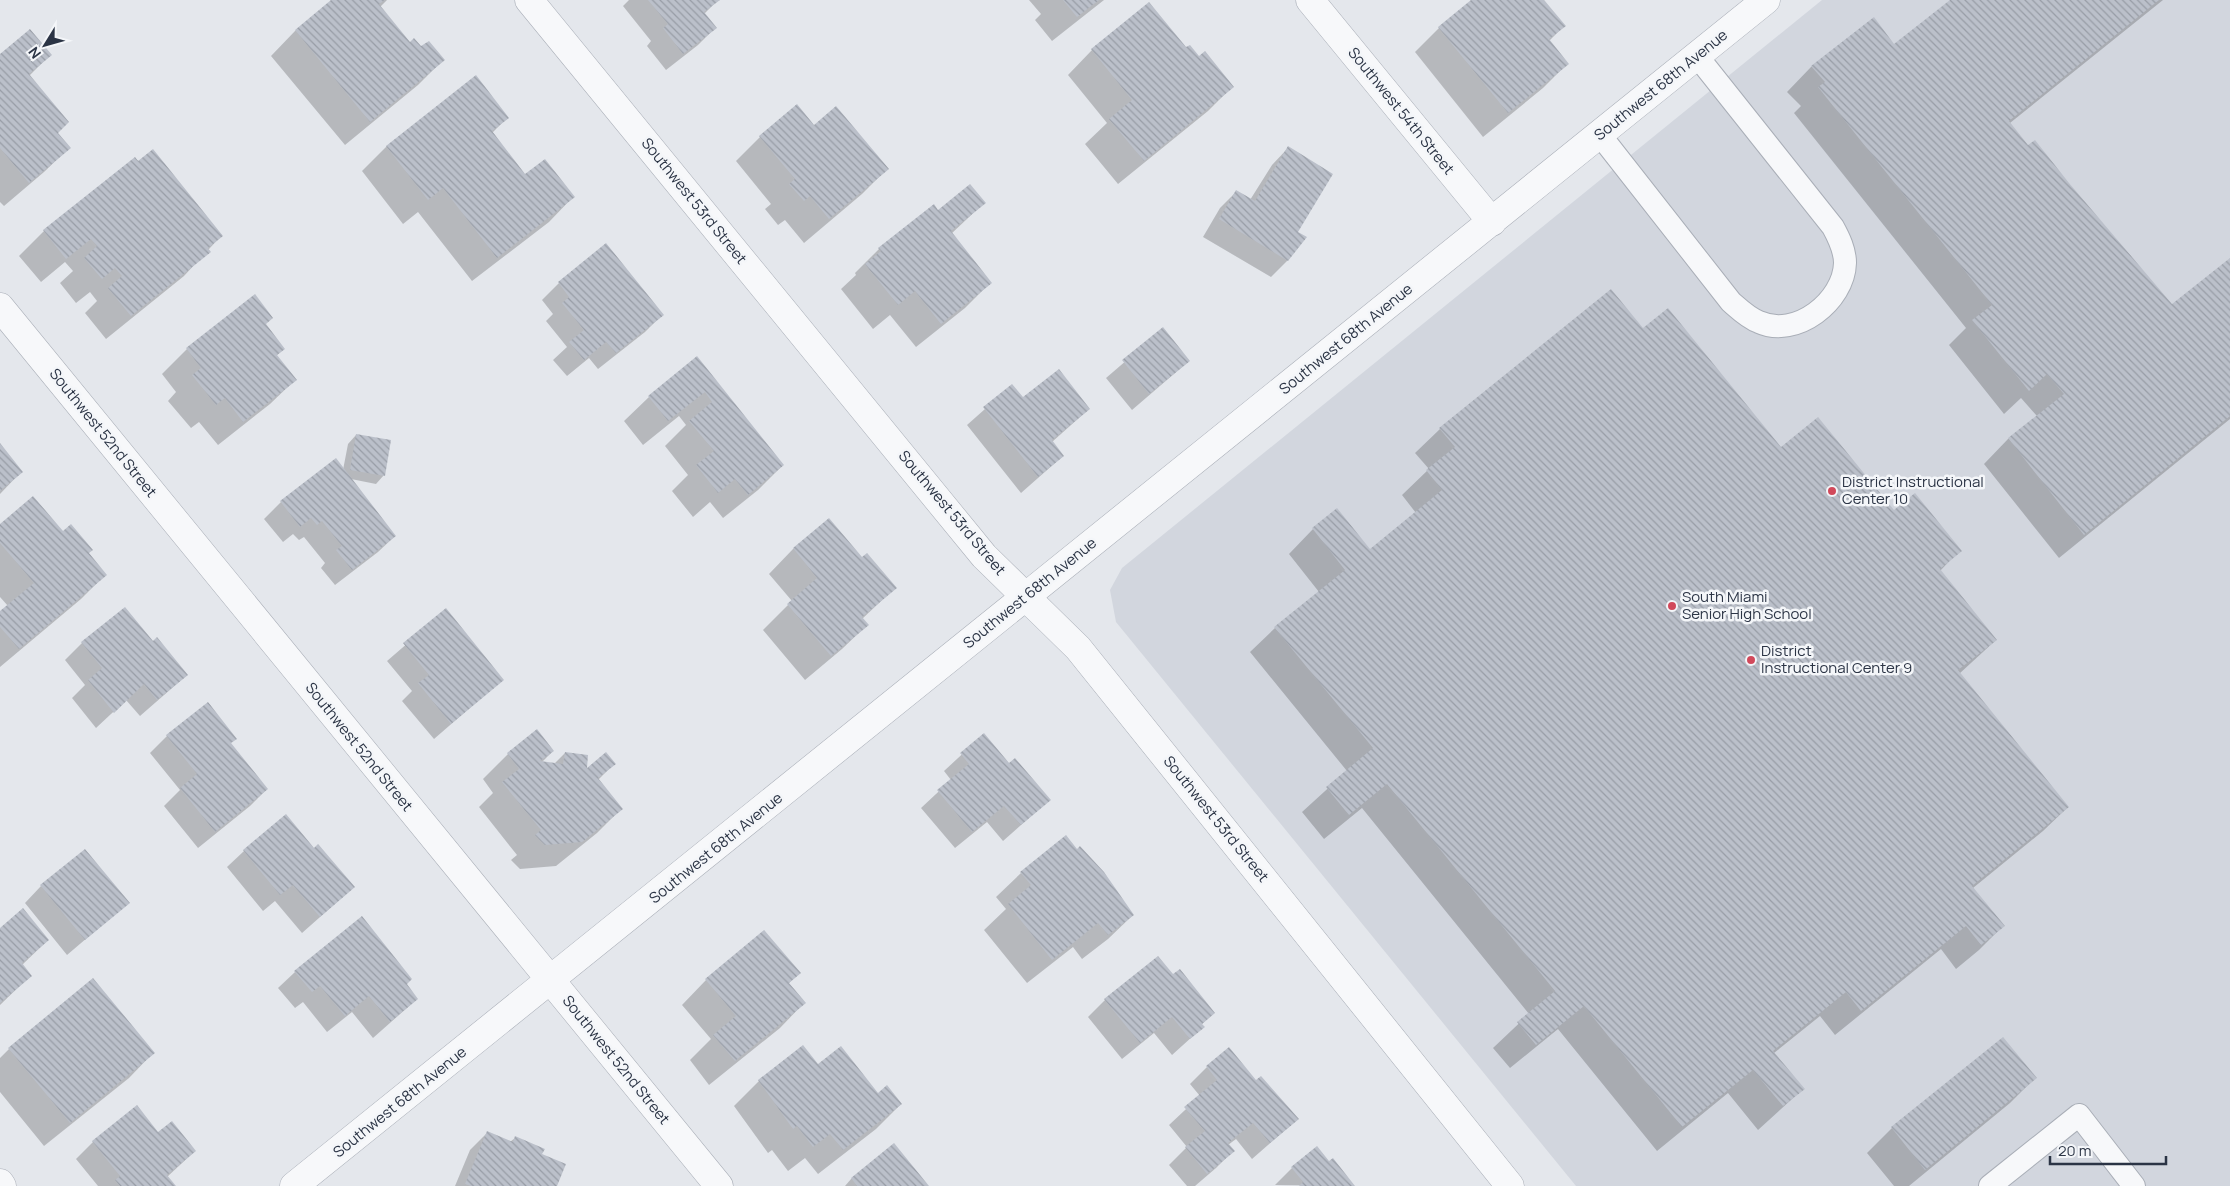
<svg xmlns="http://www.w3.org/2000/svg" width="2230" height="1186" viewBox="0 0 2230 1186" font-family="Manrope,sans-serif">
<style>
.built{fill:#d2d6de}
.shadow{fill:#0003}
.building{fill:url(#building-back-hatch)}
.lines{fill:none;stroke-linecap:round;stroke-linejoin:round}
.lane-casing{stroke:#a9aeb7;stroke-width:24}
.street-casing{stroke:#a9aeb7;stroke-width:29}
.lane{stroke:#f7f8fa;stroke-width:22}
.street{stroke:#f7f8fa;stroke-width:28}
.poi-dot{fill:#d1495b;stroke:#f4f6f9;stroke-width:2}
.labels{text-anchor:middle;stroke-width:5;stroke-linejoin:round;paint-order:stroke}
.street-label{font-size:15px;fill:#2b3445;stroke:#f4f6f9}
.poi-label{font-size:15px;fill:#2b3445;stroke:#f4f6f9;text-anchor:start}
</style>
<defs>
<pattern id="building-back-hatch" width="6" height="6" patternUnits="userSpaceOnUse" patternTransform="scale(1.25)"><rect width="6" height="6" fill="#bbc0ca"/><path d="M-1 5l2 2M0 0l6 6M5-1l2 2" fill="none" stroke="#989da6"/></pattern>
</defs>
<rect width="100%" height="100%" fill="#e4e7ec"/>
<path class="built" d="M1822,0H2230V1186H1576L1116,622L1110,590L1122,568Z"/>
<path class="shadow" d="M333,0H387L380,7L410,43L443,60L418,85L345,145L271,56L295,31Z
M629,0H718L704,14L715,28L698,45L666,70L647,46L651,41L623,6Z
M1029,0H1104L1052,41L1035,20L1041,14Z
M1473,0H1543L1564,26L1549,41L1567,64L1543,88L1483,137L1415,52L1439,28Z
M1952,0H2163L2010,123L2027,147L2068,184L2172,306L2230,259V419L2059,558L1984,464L2008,439L2037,416L2021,398L2004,414L1949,345L1966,328L1794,113L1801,106L1787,92L1811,67L1874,19L1894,46Z
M1186,49L1232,87L1208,111L1118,184L1085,144L1107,123L1068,75L1092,50Z
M51,54L29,76L57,133L69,148L44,172L4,206L0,202V55Z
M476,77L507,118L492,133L525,176L573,197L549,222L472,281L418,212L403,224L362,171L386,147Z
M814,127L887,169L862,194L804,243L785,220L778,225L765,209L771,204L736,161L760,137Z
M1288,148L1297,232L1287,261L1271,277L1203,237L1220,208L1236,192L1250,200L1272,165Z
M135,158L222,235L184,276L106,339L85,313L97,301L90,292L76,303L60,283L73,271L65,262L41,282L19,256L44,231Z
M984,203L951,234L990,283L965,308L916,347L890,315L873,329L841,289L856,275L855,273L879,249L938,212Z
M606,245L662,315L645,332L598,369L589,358L567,376L553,360L567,347L546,321L553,314L542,300L559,283Z
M265,325L284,349L276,356L295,380L270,404L218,445L199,422L191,428L168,401L176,392L162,374L187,349Z
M1163,329L1189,361L1132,410L1106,378Z
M1643,330L1781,449L1960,550L1940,571L1996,640L1959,674L2068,807L2043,831L1973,888L2003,926L1979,950L1956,969L1941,949L1835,1035L1820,1016L1774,1053L1803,1089L1758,1130L1728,1093L1657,1151L1558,1029L1510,1068L1493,1048L1529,1014L1362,808L1324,839L1302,812L1347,771L1250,652L1275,628L1319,592L1289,554L1313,529L1370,551L1416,513L1402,495L1429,469L1415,453L1440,429Z
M697,358L783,465L758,490L723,518L710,502L693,517L672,491L688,475L665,446L686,425L679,416L643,445L624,421L649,397Z
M1012,385L1023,399L1089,409L1052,442L1063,456L1021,493L967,425Z
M356,435L384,475L376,484L351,479L395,536L378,552L335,585L321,568L325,563L304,537L299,540L293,534L283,542L264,519L281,502L343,470L348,444Z
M0,445L21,472L0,494Z
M829,520L862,559L895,588L862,619L867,625L842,649L805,680L763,630L792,601L769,574L793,549Z
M0,526L62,533L88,554L105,575L81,599L0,667V613L8,606L0,597Z
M125,608L152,643L187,675L140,716L126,700L96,728L72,698L85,685L65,660L82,643Z
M446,610L502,680L434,739L402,701L412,691L387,661Z
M537,731L553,751L541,763L554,764L565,753L585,771L614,764L598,780L621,809L597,833L556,866L520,869L511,860L517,855L479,807L493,793L483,779L508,754Z
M984,734L1009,765L1049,800L1003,841L987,822L955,848L921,808L951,780L944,771Z
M167,736L230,744L267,789L250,806L198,848L164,806L180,790L150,753Z
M314,849L354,887L302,933L275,901L263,911L227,867L244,851Z
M1021,873L1133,915L1108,939L1082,959L1073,947L1027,983L984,930L1006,909L996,897Z
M41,886L128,903L67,955L25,903Z
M0,929L48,940L22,965L30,976L0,1005Z
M1158,957L1173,976L1214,1013L1201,1025L1203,1027L1172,1055L1154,1033L1122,1059L1088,1017L1105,1000Z
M295,972L405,985L417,999L373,1038L352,1012L327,1032L303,1002L295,1008L278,988Z
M799,973L788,984L804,1003L780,1028L709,1085L690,1060L711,1039L682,1005L706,980Z
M2003,1038L2035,1078L2010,1103L1909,1186H1894L1867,1153L1892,1128Z
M9,1049L153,1053L129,1078L44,1146L0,1092V1058Z
M1207,1067L1256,1082L1298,1119L1252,1159L1236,1139L1228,1145L1233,1151L1216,1168L1195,1186H1187L1169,1165L1187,1147L1169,1125L1200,1096L1190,1084Z
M759,1081L877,1095L901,1104L876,1129L818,1174L805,1158L788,1171L772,1150L768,1153L734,1106Z
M136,1107L158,1134L195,1151L167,1177L174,1186H98L76,1159L93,1142Z
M487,1133L510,1142L515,1138L540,1155L556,1186H455L470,1150Z
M894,1145L927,1186H845L851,1179Z
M1329,1162L1354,1186L1275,1185L1292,1168Z"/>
<path class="building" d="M331,0H385L379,4L410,42L414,38L421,46L429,41L445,60L370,122L295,30Z
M648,0H720L704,12L717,28L683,54L663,28L668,24Z
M1063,0H1099L1077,17Z
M1471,0H1544L1566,26L1549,39L1569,64L1508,113L1438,27Z
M1950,0H2159L2009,121L2028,145L2035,140L2069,183L2172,304L2230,258V416L2084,535L2008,438L2064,394L2047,374L2029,391L1972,320L1992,305L1818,87L1825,82L1811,66L1874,17L1894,44Z
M1149,2L1186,47L1190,45L1199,56L1205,51L1234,87L1144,161L1109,119L1132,100L1091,49Z
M30,29L52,55L29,74L69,122L58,133L71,148L29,183L0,148V54Z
M476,75L509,118L492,131L525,174L545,159L575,197L497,258L443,188L428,200L386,146Z
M797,104L814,125L836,106L889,169L829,219L810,196L804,201L789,184L795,179L759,136Z
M1288,146L1333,174L1298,232L1307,237L1288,261L1219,219L1236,190L1255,201Z
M153,149L223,236L208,248L211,252L131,316L108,288L122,276L115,268L102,279L84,258L97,246L91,239L66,259L43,230L135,157L138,161Z
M970,184L986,203L951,231L992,283L941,324L915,291L898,305L865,264L881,251L878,248L934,204L938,210Z
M606,243L664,315L616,353L606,342L584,360L569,342L584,330L562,303L569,297L558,282Z
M1611,289L1643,328L1668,308L1781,447L1818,417L1894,510L1915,493L1962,551L1940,569L1997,640L1958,670L2069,807L1972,886L2005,926L1981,945L1966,926L1861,1011L1846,992L1773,1051L1805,1089L1783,1106L1753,1070L1682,1127L1584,1006L1536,1045L1517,1022L1555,991L1387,784L1349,815L1326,787L1373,748L1274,627L1345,570L1312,528L1337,508L1370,549L1442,490L1426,470L1455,447L1439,428Z
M255,294L273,318L266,324L285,349L277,355L297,380L243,422L225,398L216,405L192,375L201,368L186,348Z
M1163,327L1190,361L1149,394L1122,360Z
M697,356L784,465L748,495L735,479L718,493L696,465L714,451L689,421L712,402L705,392L668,421L648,396Z
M1059,369L1090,409L1052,440L1064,456L1038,477L983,407L1012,384L1023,397Z
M356,434L391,440L385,476L350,470Z
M0,443L23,472L0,491Z
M336,458L396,536L352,570L336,550L342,546L322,521L317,525L311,518L300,527L280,501Z
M33,496L63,531L71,524L93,550L89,553L107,575L19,649L0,627V611L34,583L0,543V524Z
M829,518L862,557L867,553L897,588L862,617L869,625L831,656L787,604L817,578L793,548Z
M125,607L153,641L157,637L188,675L157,700L144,684L114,713L88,680L102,668L81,642Z
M446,608L504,680L451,724L418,683L429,675L403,643Z
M208,702L237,739L231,743L268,789L215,832L180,788L197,774L166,735Z
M537,729L554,751L540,761L563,764L565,752L588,755L587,768L606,752L616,764L598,778L623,809L582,842L545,845L535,835L541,830L502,782L519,769L507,753Z
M984,733L1009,763L1015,758L1051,800L1021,825L1004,806L972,832L937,790L969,764L960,753Z
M286,814L314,848L318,844L355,887L320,917L293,885L280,895L243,850Z
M1066,835L1077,849L1080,846L1104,872L1134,915L1108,935L1098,923L1052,960L1008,904L1031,885L1020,872Z
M85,849L130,903L85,940L40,885Z
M23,908L49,940L22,963L32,976L0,1003V928Z
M362,916L412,979L407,984L418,999L390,1022L369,996L345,1016L320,986L312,992L294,971Z
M764,930L801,973L789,983L806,1003L735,1061L713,1035L736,1016L705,979Z
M1158,956L1173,974L1180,969L1215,1013L1202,1024L1205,1027L1190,1039L1172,1017L1140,1043L1104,999Z
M93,978L155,1053L70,1123L8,1048Z
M2003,1037L2037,1078L1925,1170L1891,1127Z
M803,1045L818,1064L841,1046L878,1093L887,1085L902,1104L843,1150L830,1134L813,1147L797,1126L793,1129L758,1080Z
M1229,1047L1256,1080L1261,1076L1299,1119L1270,1143L1253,1123L1228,1143L1235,1151L1207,1174L1185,1147L1205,1131L1184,1107L1217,1080L1206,1066Z
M137,1105L158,1132L172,1121L196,1151L167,1175L176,1186H120L115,1180L120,1176L92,1141Z
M487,1131L513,1142L515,1136L545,1149L542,1154L566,1164L557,1186H471L465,1184Z
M894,1143L929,1186H857L851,1178Z
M1317,1146L1329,1161L1333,1158L1355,1186H1299L1303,1182L1291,1167Z"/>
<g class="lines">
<g class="lane-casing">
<path id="lane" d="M1600,135L1731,302C1739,309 1748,318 1759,322C1796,339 1844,301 1845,263C1845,250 1839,238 1833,227L1697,56
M1990,1186L2079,1115L2134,1186"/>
</g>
<g class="street-casing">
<path id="street" d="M529,0L984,556L1078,648L1510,1186
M1310,0L1492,222
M0,307L719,1186
M0,1183L2,1186
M294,1186L1766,0"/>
</g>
<use href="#lane" class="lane"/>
<use href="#street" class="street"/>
</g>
<g class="poi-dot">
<circle cx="1832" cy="491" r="5"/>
<circle cx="1672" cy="606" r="5"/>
<circle cx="1751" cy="660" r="5"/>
</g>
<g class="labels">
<g class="street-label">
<text transform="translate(1661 85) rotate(-39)" y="5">Southwest 68th Avenue</text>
<text transform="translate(1401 111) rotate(51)" y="5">Southwest 54th Street</text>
<text transform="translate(694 201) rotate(51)" y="5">Southwest 53rd Street</text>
<text transform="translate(1346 339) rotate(-39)" y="5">Southwest 68th Avenue</text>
<text transform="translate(103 433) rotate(51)" y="5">Southwest 52nd Street</text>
<text transform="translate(952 513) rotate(50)" y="5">Southwest 53rd Street</text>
<text transform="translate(1030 593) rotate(-39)" y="5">Southwest 68th Avenue</text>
<text transform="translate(359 747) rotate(51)" y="5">Southwest 52nd Street</text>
<text transform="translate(1216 819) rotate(51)" y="5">Southwest 53rd Street</text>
<text transform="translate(716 848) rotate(-39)" y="5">Southwest 68th Avenue</text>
<text transform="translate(616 1060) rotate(51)" y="5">Southwest 52nd Street</text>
<text transform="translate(400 1102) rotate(-39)" y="5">Southwest 68th Avenue</text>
</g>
<g class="poi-label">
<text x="1842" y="487">District Instructional<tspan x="1842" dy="17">Center 10</tspan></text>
<text x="1682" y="602">South Miami<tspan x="1682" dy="17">Senior High School</tspan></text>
<text x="1761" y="656">District<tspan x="1761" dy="17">Instructional Center 9</tspan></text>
</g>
</g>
<g transform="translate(45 45) rotate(233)" stroke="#f4f6f9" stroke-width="4" paint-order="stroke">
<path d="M0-4L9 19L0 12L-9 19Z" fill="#2b3445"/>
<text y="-8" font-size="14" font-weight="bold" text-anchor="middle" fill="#2b3445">N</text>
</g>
<path d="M2050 1156v8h116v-8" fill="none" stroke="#2b3445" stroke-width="2.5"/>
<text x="2058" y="1156" font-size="15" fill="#2b3445" stroke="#f4f6f9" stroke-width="4" paint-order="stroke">20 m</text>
</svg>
